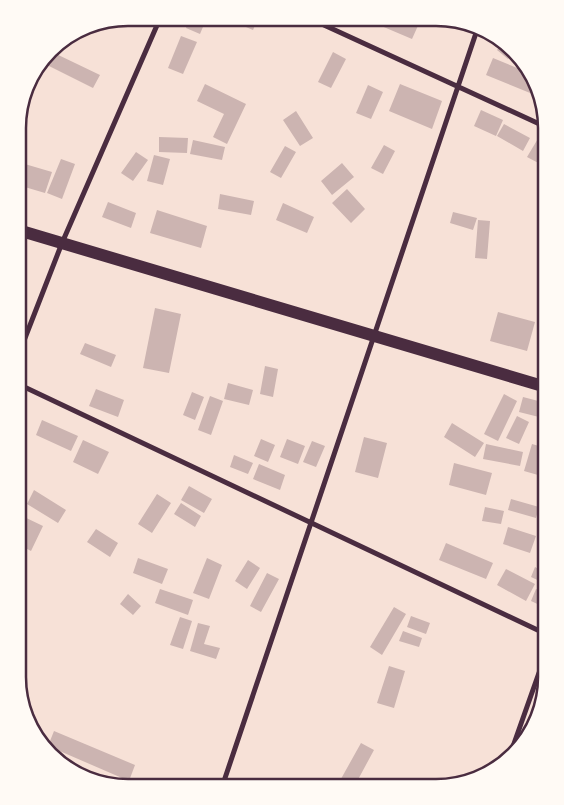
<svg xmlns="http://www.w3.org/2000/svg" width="564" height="805" viewBox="0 0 564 805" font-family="Poppins,sans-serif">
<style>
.building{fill:#ccb4b1}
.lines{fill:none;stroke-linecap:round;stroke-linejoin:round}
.minor{stroke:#4a2c40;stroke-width:5}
.primary{stroke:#4a2c40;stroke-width:12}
.rim{fill:none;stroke:#4a2c40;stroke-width:2.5}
</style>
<rect width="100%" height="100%" fill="#f7e1d7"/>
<path class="building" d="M382,19H421L412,39L379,25Z
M257,21L253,30L234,22Z
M188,22H205L200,34L186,28Z
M181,36L197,42L183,74L168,68Z
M504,41L513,53L508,59L497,50Z
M50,51L100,75L93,88L43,63Z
M333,52L346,59L331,88L318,82Z
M493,58L529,73L535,80L537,90L535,95L486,75Z
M205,84L246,104L227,144L213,137L224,114L197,101Z
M400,84L442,101L432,129L389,111Z
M368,85L383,92L371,119L356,113Z
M481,110L503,120L496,136L474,126Z
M296,111L313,138L300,146L283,120Z
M504,124L530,138L523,151L497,136Z
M159,137L188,138L187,153L159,152Z
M539,137L546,141V167L527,157Z
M193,140L225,147L222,160L190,154Z
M384,145L395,151L383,174L371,168Z
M285,146L296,152L281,178L270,172Z
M136,152L148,160L133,181L121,173Z
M154,155L170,159L163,185L147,181Z
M61,159L75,164L62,199L47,193Z
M18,162L52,172L45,193L18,185Z
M342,163L354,177L332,195L321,181Z
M347,189L365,209L351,223L332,203Z
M220,194L254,201L251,215L218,209Z
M108,202L136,213L131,228L102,217Z
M283,203L314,217L307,233L276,220Z
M157,210L207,226L201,248L150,233Z
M453,212L477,218L473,230L450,223Z
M478,220L490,221L487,259L475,258Z
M155,308L181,314L169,373L143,368Z
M498,312L535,322L527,351L490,341Z
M85,343L116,355L111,367L80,354Z
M265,366L278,369L273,397L260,394Z
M228,383L253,390L249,405L224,399Z
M96,389L124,400L118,417L89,406Z
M192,392L204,397L195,420L183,415Z
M504,394L517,401L498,441L484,434Z
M210,396L223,401L211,435L198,430Z
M523,397L546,403L543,418L519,412Z
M517,416L529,422L519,444L506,438Z
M42,420L78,436L71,451L36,435Z
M452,423L484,443L475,457L444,437Z
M364,437L387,443L378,478L355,472Z
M261,439L275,445L268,462L254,456Z
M287,439L305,446L298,464L280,457Z
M83,440L109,452L98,474L73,462Z
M312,441L325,446L316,467L303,462Z
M486,444L523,452L520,466L483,459Z
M532,444L546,448L538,475L524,471Z
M234,455L253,463L248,474L230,467Z
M454,463L492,473L486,495L449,485Z
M259,464L285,475L280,490L253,479Z
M189,486L212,499L204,513L181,500Z
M34,490L66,510L58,523L27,504Z
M157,494L171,503L152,533L138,524Z
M511,499L539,507L536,518L508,510Z
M181,503L201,516L195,527L174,514Z
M485,507L504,511L501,524L482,521Z
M18,514L43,526L31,551L18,544Z
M508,527L536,536L530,553L503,544Z
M96,529L118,543L110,557L87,542Z
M446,543L493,563L486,579L439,560Z
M138,558L168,569L162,584L133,573Z
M207,558L222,565L209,599L193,593Z
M248,560L260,568L247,589L235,581Z
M535,567L546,573V584L531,577Z
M506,569L535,584L526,601L497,585Z
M267,573L279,579L261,612L250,606Z
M160,589L193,600L188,615L155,603Z
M536,589L546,594V608L531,601Z
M128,594L141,606L133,615L120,604Z
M394,607L406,614L382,655L370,647Z
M18,614L25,616L18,637Z
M411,616L430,623L426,634L407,627Z
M180,617L192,621L183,649L170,645Z
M198,623L210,626L204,644L220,648L216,659L190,651Z
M403,631L422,638L419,647L399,641Z
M389,666L405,671L394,708L377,703Z
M54,731L135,765L129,781L48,746Z
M361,743L374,750L354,787H339L337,786Z"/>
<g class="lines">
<path class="minor" d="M313,20L546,127
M18,356L62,243L158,23
M18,384L546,634
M511,752L546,653
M222,787L477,30"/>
<path class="primary" d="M18,230L546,387"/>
</g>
<path d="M0 0H564V805H0ZM128 26H436A102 102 0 0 1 538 128V677A102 102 0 0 1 436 779H128A102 102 0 0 1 26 677V128A102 102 0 0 1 128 26Z" fill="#fffaf5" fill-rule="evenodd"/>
<path class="rim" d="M128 26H436A102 102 0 0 1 538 128V677A102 102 0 0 1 436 779H128A102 102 0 0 1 26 677V128A102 102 0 0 1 128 26Z"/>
</svg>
